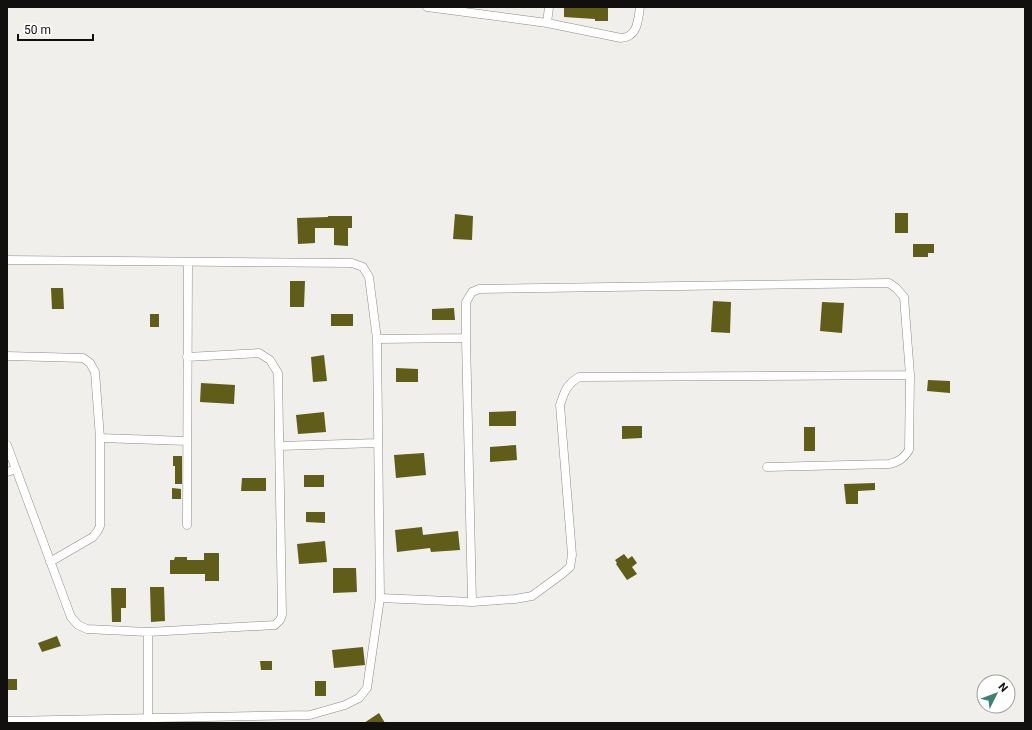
<svg xmlns="http://www.w3.org/2000/svg" width="1032" height="730" viewBox="0 0 1032 730" font-family="Roboto,sans-serif">
<style>
.building{fill:#5f5d17}
.lines{fill:none;stroke-linecap:round;stroke-linejoin:round}
.street-casing{stroke:#8c8b88;stroke-width:9}
.street{stroke:#fff;stroke-width:8}
</style>
<rect width="100%" height="100%" fill="#f0efec"/>
<path class="building" d="M564,7H608V21H595V19L564,17Z
M895,213H908V233H895Z
M455,214L473,216L472,240L453,239Z
M328,216H352V228H348V246L334,245V228H315V243L298,244L297,218L328,217Z
M913,244H934V253H928V257H913Z
M290,281H305L304,307H290Z
M51,288H63L64,309H52Z
M713,301L731,302L730,333L711,332Z
M822,302L844,303L842,333L820,331Z
M454,308L455,320H432V309Z
M150,314H159V327H150Z
M331,314H353V326H331Z
M324,355L327,381L313,382L311,357Z
M396,368L418,369V382H396Z
M928,380L950,381V393L927,391Z
M201,383L235,385L234,404L200,402Z
M516,411V426H489V412Z
M324,412L326,432L298,434L296,415Z
M622,426H642V438L622,439Z
M804,427H815V451H804Z
M516,445L517,460L490,462V447Z
M424,453L426,475L396,478L394,455Z
M173,456H182V484H175V466H173Z
M304,475H324V487H304Z
M242,478H266V491H241Z
M875,483V490L858,491V504H846L844,484Z
M172,488L181,489V499H172Z
M306,512H325V523L306,522Z
M422,527L423,535L458,531L460,550L431,552L430,548L397,552L395,530Z
M325,541L327,562L299,564L297,544Z
M204,553H219V581H205V574H170V560H174L175,557H187V560H204Z
M624,554L628,559L632,556L637,563L632,567L637,574L627,580L616,564L617,563L615,560Z
M333,568H356L357,592L333,593Z
M150,587H164L165,621L151,622Z
M111,588H126V608H121V622H112Z
M57,636L61,646L42,652L38,643Z
M363,647L365,665L334,668L332,650Z
M260,661H272V670H261Z
M7,679H17V690H7Z
M315,681H326V696H315Z
M379,713L385,723H364Z"/>
<g class="lines">
<g class="street-casing">
<path id="street" d="M427,7L547,23L621,38C638,37 638,20 640,7
M547,23L549,7
M7,260L352,263L363,267L369,277L377,339L380,598L367,688L359,698L345,705L310,715L7,721
M377,339L466,338
M7,356L83,358L90,363L95,372L100,438V526L97,532L93,537L50,562
M100,438L187,441
M7,445L71,617L78,625L87,629L148,632L275,625L280,620L282,615L278,373L270,360L259,353L187,357
M279,446L378,443
M7,472L16,469
M187,525L188,262
M380,598L472,602L515,599L532,596L562,574L570,567L572,555L560,405C565,391 566,385 579,377L910,375
M472,602L466,338V302L472,292L479,289L889,283L896,288L904,297L910,375L909,450C904,458 899,462 889,464L767,467
M148,632V719"/>
</g>
<use href="#street" class="street"/>
</g>
<rect width="1032" height="730" fill="none" stroke="#11100f" stroke-width="16"/>
<g transform="translate(996 694) rotate(48)"><circle r="19" fill="#ffffff" stroke="#a09f9f"/>
<path d="M0-3L7 15L0 10L-7 15Z" fill="#3d8176"/>
<text y="-6" font-size="11" font-weight="bold" text-anchor="middle" fill="#11100f">N</text>
</g>
<path d="M18 34v6h75v-6" fill="none" stroke="#11100f" stroke-width="2"/>
<text x="24" y="34" font-size="12" fill="#11100f" stroke="#ffffff" stroke-width="3" paint-order="stroke">50 m</text>
</svg>
